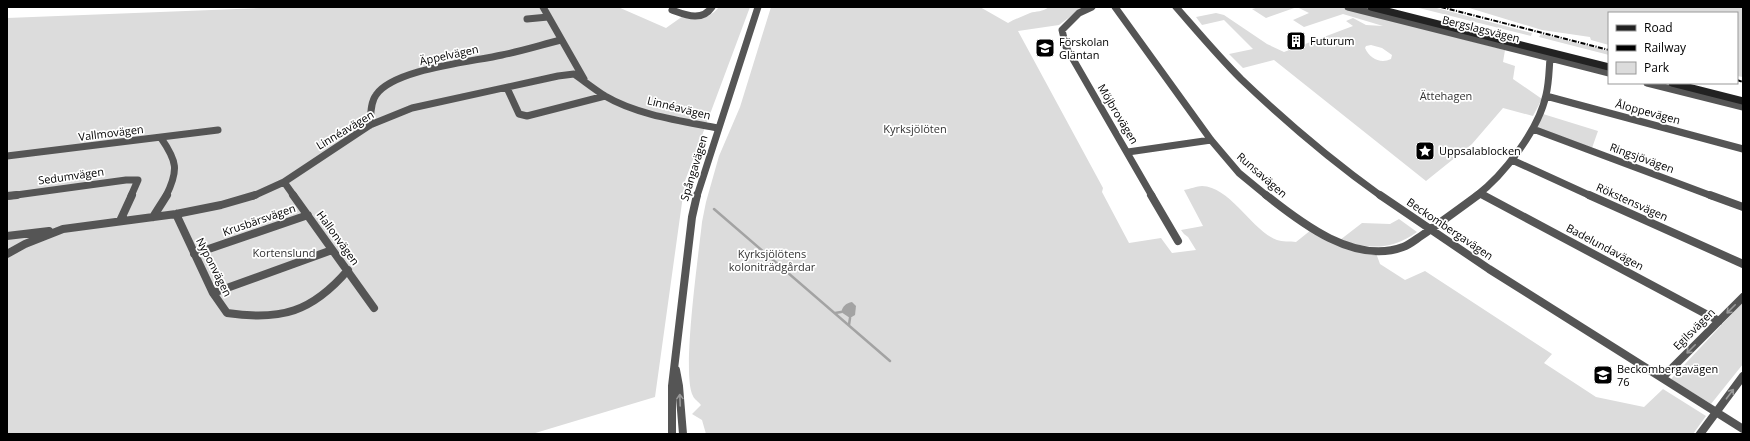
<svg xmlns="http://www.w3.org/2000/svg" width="1750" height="441" viewBox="0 0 1750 441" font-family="'Open Sans',sans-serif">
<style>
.green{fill:#dcdcdc;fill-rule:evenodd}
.water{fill:#a3a3a3}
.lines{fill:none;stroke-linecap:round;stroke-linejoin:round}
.stream{stroke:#a3a3a3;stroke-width:2.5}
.minor-far1{stroke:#555;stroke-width:7}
.minor{stroke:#555;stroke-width:8}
.tertiary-far1{stroke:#555;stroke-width:7}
.tertiary{stroke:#555;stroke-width:8}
.secondary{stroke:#222;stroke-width:7}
.rail{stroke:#000;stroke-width:2;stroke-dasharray:5 1.5 1 1.5;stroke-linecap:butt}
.oneway{stroke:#999}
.labels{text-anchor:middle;stroke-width:3.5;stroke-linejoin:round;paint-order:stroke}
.street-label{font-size:11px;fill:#000;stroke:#fff}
.poi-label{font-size:11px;fill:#000;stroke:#fff;text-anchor:start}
.park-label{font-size:11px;fill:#333;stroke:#fff}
</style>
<rect width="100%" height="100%" fill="#fff"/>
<path class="green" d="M289,7H618L666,28L683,16C697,21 709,19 719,7H750L685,181L655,397L532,434H7V18Z
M771,7H980L1008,23C1015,19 1023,16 1030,13C1036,11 1043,12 1049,7H1088L1075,13L1059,25L1018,31L1103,188L1102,192L1129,243L1161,238L1172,253L1196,250L1188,237L1184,234L1181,230L1203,226L1184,190C1190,189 1197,186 1202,186C1231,187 1251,230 1277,240C1282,242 1290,241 1296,242L1311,230L1376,253L1380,264L1405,280L1425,271L1552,354L1544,363L1596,397L1644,407L1663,389L1706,416L1693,434H706L702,420L692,414L701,405C699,402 694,399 693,396C681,375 699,252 702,222L706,202L719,156L740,107Z
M1259,7H1297L1266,18L1252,9Z
M1297,7H1340L1505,50L1503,62L1515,66L1513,79L1542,99L1533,116L1503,108L1472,144L1426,181L1274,60L1243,68L1229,54L1253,49L1224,20L1202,25L1196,17L1216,13L1224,15L1267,44L1284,52L1353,26L1346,21L1353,18L1366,25L1383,26L1343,14L1304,27L1293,20L1309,13ZM1371,45L1382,48L1392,55L1391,59C1381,64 1370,59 1365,48L1366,46Z
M1415,7H1433L1532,33L1531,36Z
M1466,7H1743V77L1737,76V13H1609V45L1591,40L1590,37L1542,30Z
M1541,34L1609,51V55L1539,37Z
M1543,114L1598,131L1592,148L1537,128Z
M1399,219L1417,232C1390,251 1370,249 1340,240L1362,223L1390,224Z
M1743,302V364L1711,404L1671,379Z"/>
<path class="water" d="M852,302L856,306L855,315L850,318L841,312C843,306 846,303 852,302Z"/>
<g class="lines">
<path class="stream" d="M714,209L890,361
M835,313L841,312
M849,325L850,318"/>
<path class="minor-far1" d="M543,7L584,79
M1092,7L1079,13L1062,30L1066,47L1152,196
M1115,7L1211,140L1239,173L1267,196
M1176,7C1197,31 1218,56 1241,79C1285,121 1332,161 1381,196
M1348,7L1609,73
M672,10C686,15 702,22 712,7
M527,19L548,17
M1647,83L1743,107
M507,88L519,114L527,116L605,96
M1546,96L1743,149
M370,125C371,116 370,103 376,95C394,69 471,62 502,55C522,51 541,45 561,40
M1533,129L1712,196
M161,138C177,161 179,170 166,196
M1128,152L1211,140
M7,156L218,130
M1512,160L1591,196
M284,182L294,196
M1480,193L1485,196
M9,196L126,180H138L131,196
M253,196L284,182L370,125L412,108L558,76L574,74C584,81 594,89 605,96C637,115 682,121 718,128
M1476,196C1504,175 1539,129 1546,95C1549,83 1549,70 1550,58"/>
<path class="minor" d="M293,195L374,308
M1151,195L1178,241
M1266,195C1301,223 1355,265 1403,247C1409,245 1415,240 1421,236C1440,223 1459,209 1478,195
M1380,195L1489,269L1743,429
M1483,195L1719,321
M1589,195L1743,264
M1710,195L1743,207
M7,196L17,195
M176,214L213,293L227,313C281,321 312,312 348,270
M153,217L167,195
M120,221L132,195
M7,236L49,231
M7,254L25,244L63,229L176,214L221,205L255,195
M194,254L308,215
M213,293L332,250
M1663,377L1743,297
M1700,434L1743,376"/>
<path class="tertiary-far1" d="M697,196L758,7"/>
<path class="tertiary" d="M676,370L679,386L683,434
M672,434V386L692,217L697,195"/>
<path class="secondary" d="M1371,7L1609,67
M1672,83L1743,101"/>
<path class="rail" d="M1441,7L1609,50
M1737,80L1743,82"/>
</g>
<defs><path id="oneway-shaft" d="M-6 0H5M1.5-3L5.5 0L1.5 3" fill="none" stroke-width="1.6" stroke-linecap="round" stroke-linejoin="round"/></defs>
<g class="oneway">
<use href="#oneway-shaft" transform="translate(1731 309) rotate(135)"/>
<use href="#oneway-shaft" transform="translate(1691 349) rotate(135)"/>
<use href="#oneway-shaft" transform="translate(1730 394) rotate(-53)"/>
<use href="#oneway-shaft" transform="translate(680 400) rotate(-92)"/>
</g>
<defs>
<g id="building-square" transform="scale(1)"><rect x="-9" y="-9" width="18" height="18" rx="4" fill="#000" stroke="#fff"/><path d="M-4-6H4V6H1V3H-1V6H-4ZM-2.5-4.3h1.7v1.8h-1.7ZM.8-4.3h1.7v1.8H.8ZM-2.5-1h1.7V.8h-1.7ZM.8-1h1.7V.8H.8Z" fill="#fff"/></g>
<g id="school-square" transform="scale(1)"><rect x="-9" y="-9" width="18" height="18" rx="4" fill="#000" stroke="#fff"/><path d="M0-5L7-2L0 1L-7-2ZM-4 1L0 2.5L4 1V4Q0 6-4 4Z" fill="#fff"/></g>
<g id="sight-square" transform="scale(1)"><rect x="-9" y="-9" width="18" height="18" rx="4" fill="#000" stroke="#fff"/><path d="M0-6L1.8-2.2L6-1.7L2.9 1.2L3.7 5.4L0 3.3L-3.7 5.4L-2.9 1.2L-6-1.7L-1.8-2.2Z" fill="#fff"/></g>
</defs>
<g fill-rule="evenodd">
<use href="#building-square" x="1296" y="41"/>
<use href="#school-square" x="1045" y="48"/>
<use href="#sight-square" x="1425" y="151"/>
<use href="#school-square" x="1603" y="375"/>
</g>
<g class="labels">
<g class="street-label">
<text transform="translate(1481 29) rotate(14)" y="4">Bergslagsvägen</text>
<text transform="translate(449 55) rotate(-12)" y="4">Äppelvägen</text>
<text transform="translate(679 108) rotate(14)" y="4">Linnéavägen</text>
<text transform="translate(1648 112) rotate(15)" y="4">Åloppevägen</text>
<text transform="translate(1118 114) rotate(59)" y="4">Möjbrovägen</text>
<text transform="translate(345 130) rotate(-31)" y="4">Linnéavägen</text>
<text transform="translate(111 133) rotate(-7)" y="4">Vallmovägen</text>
<text transform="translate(1642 158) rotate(20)" y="4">Ringsjövägen</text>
<text transform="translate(694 168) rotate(-73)" y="4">Spångavägen</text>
<text transform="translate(1262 175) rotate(41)" y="4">Runsavägen</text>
<text transform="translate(71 176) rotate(-8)" y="4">Sedumvägen</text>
<text transform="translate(1632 202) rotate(24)" y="4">Rökstensvägen</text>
<text transform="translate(259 220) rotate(-19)" y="4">Krusbärsvägen</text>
<text transform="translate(1450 229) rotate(34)" y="4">Beckombergavägen</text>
<text transform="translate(338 238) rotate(54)" y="4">Hallonvägen</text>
<text transform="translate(1605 247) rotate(28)" y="4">Badelundavägen</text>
<text transform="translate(214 267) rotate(63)" y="4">Nyponvägen</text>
<text transform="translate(1694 329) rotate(-45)" y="4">Egilsvägen</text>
</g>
<g class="poi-label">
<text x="1310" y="45">Futurum</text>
<text x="1059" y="46">Förskolan<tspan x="1059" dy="13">Gläntan</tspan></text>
<text x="1439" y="155">Uppsalablocken</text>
<text x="1617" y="373">Beckombergavägen<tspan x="1617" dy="13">76</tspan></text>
</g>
<g class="park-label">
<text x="1446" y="100">Ättehagen</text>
<text x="915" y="133">Kyrksjölöten</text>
<text x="284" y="257">Kortenslund</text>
<text x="772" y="258">Kyrksjölötens<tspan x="772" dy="13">koloniträdgårdar</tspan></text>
</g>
</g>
<rect width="1750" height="441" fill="none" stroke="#000000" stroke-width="16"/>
<rect x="1608" y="12" width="130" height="72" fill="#ffffff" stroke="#999999"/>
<rect x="1616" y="25" width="20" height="6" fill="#222222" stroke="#999999"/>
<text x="1644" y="32" font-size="12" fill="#000000">Road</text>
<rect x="1616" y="45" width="20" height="6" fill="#000000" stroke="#999999"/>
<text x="1644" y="52" font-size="12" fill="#000000">Railway</text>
<rect x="1616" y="62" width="20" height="12" fill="#dcdcdc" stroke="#999999"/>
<text x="1644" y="72" font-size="12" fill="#000000">Park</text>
</svg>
